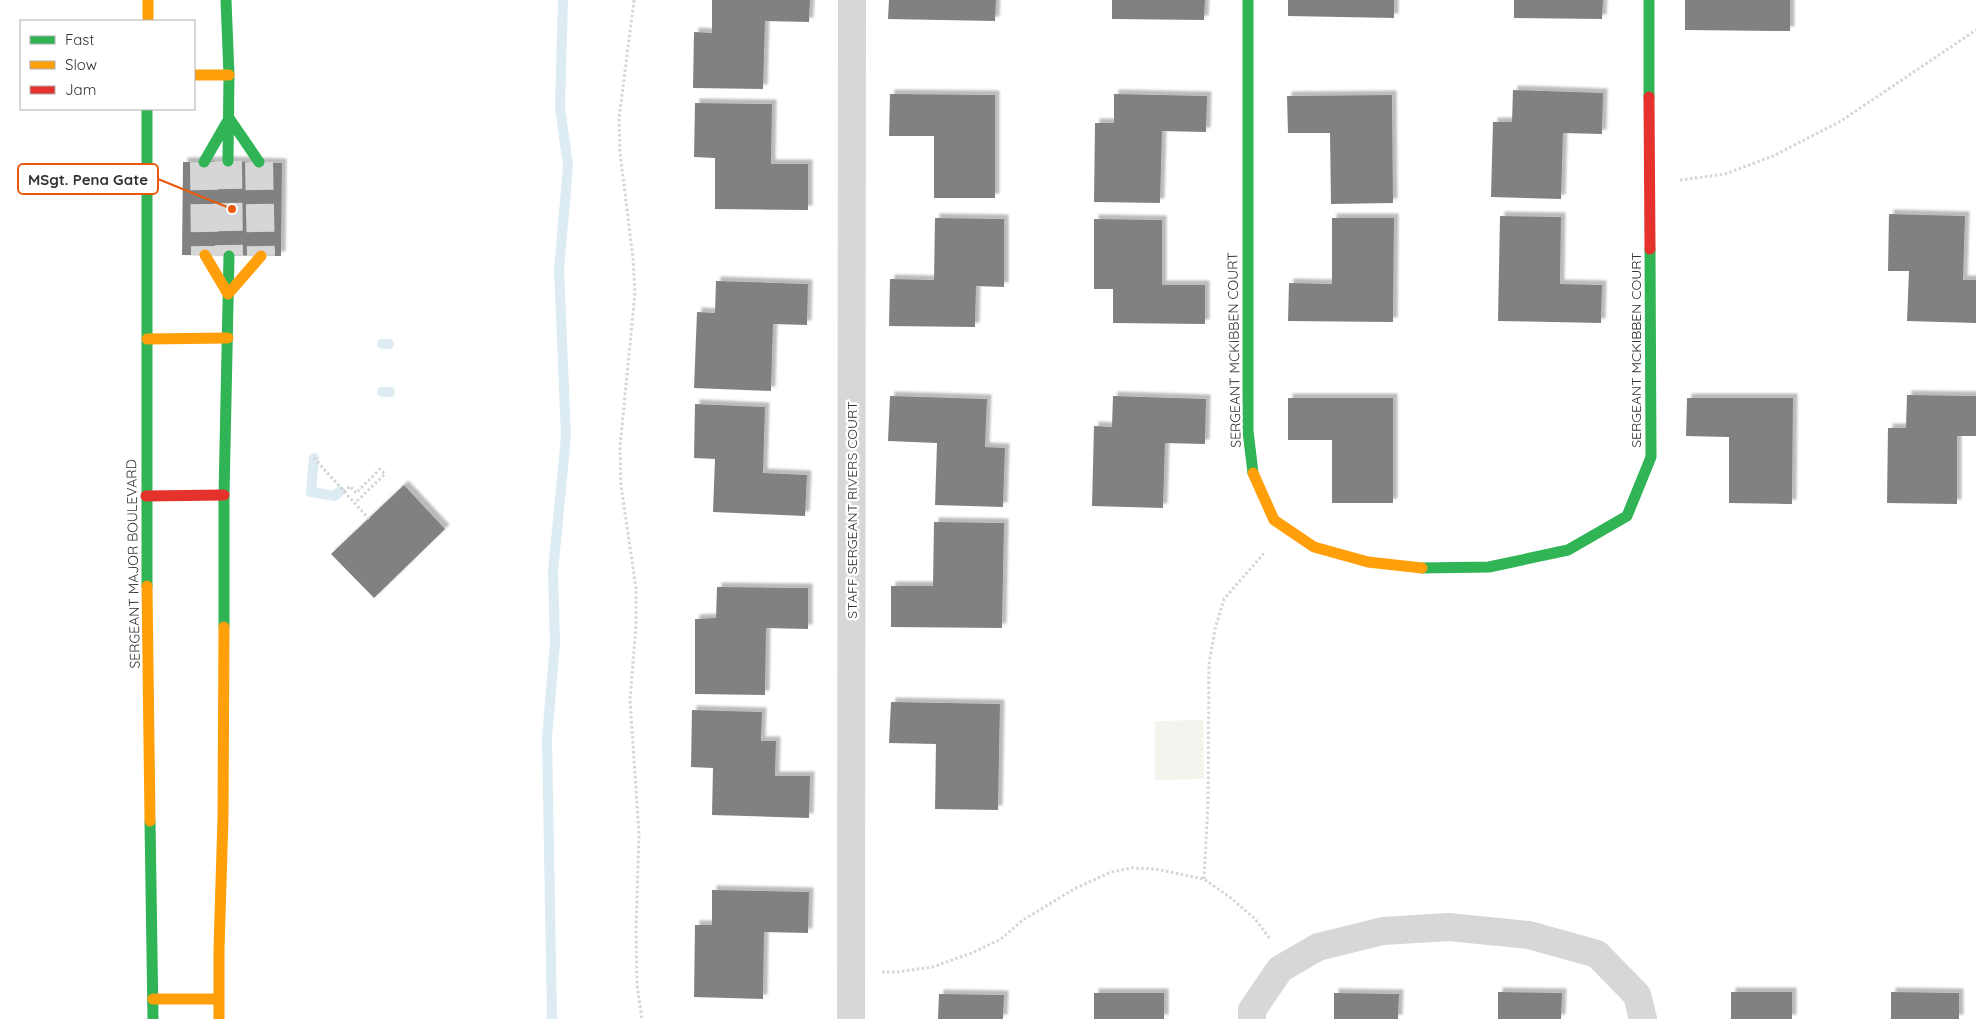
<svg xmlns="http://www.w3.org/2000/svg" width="1976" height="1019" viewBox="0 0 1976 1019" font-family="Quicksand,sans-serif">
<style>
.green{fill:#f1f5ed}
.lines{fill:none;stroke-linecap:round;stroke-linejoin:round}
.stream{stroke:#ddebf3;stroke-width:10}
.building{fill:#818181;filter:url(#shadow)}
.secondary-tunnel{stroke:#d6d6d6;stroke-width:28;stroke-dasharray:28 14;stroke-linecap:butt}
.path{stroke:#d6d6d6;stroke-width:3;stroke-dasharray:2.5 2.5;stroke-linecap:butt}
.street{stroke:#d7d7d7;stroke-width:28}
.fast{stroke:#30b455;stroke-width:11}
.slow{stroke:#ff9f0a;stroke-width:11}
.jam{stroke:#e5322d;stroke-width:11}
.labels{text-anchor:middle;stroke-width:5;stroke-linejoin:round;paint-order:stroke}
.street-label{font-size:14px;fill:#333;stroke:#fff}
.leader{fill:none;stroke:#e8590c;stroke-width:2}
.callout-dot{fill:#e8590c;stroke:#fff;stroke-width:2}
.callout{fill:#fff;stroke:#e8590c;stroke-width:2}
.callout-label{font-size:15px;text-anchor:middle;font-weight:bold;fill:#333}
</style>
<defs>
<filter id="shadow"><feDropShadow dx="4.5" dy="-4.5" stdDeviation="1" flood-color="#0004"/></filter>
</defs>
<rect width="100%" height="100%" fill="#fff"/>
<path class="green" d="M1203,720L1204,779L1155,780V721Z"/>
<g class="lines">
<path class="stream" d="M382,344H389
M382,392H390
M314,458L311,492L335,496L340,491
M552,1019L547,737L555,643L553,572L566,436L559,270L568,166L560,107L563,0"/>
</g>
<path class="building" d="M712,0H810L809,22L765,21L763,89L693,88L694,32L712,33Z
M889,0H996L995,21L888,19Z
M1112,0H1205L1204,20L1112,19Z
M1288,0H1394V18L1288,16Z
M1514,0H1603L1602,19L1514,18Z
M1685,0H1790V31L1685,30Z
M1513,90L1603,93L1602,134L1563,133L1561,199L1491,197L1493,122H1512Z
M890,94L995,95V198H934V136H889Z
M1114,94L1207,96L1206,132L1162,131L1160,203L1094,202L1095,123H1114Z
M1392,95L1393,203L1331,204L1330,133H1288L1287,96Z
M695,103L772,104L771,164H808V210L715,209V158L694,157Z
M228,161L282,163L281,256L182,255L183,162Z
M1889,214L1965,216L1963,280H1976V323L1907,321L1909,271H1888Z
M1500,216L1561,217L1560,284L1602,285L1601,323L1498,321Z
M935,218L1004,219V287L976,286L975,327L889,326L890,279L934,280Z
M1332,218H1394L1393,322L1288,321L1289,283L1332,284Z
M1094,219L1162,220V285H1205V324L1113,323V289H1094Z
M716,281L808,284L807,325L773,324L771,391L694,388L697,312L715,313Z
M1907,395L1976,396V436H1957V504L1887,503L1888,428H1906Z
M890,396L987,399L985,447L1005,448L1003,507L935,505L937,443L888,441Z
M1113,396L1206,399L1205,444L1165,443L1163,508L1092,506L1094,426L1112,427Z
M1288,398H1393V503H1332V440H1288Z
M1687,398H1793L1792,504L1729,503V437L1686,436Z
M695,404L765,407L763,473L807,475L805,516L713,512L715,459L694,458Z
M404,485L445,529L374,598L331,554Z
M934,522L1004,523L1002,628L891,627V586H933Z
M717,587L808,588V629L766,628L765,695L695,694V619L716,618Z
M891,702L1000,704L998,810L935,809L936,744L889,743Z
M692,710L762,712L761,741H776L775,776H810L809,818L712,815L713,768L691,767Z
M712,890L809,892L808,933L764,932L763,999L694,997L695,925H712Z
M1498,992L1562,993L1561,1019H1498Z
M1731,992H1792V1019H1731Z
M1891,992L1959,993V1019H1891Z
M1094,993H1164V1019H1094Z
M1334,993L1399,994L1398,1019H1334Z
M939,994L1004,995L1003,1019H938Z"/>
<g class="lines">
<path class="secondary-tunnel" d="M228,161L229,256
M204,162L205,255
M259,162L261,256"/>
<path class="path" d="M634,0L619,119L620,153L633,258L635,293L620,447L621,486L636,588V625L630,700L639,834L636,929L637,985L642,1019
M1680,180L1725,174L1773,156L1841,121L1976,30
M314,458L369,519
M344,492L350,486L356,493L380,469L385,474L355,503
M1204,879L1208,804L1209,664L1215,629L1224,599L1265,552
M882,972H897L932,967L972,953L1001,939L1023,920L1074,889L1111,872L1132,868L1155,869L1204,879L1231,898L1255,919L1270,939"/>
<path class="street" d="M851,1019L852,0
M1252,1019V1010L1280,969L1318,947L1383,931L1449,927L1529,935L1597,954L1637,995L1643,1019"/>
<path class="fast" d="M226,0L229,75L228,161
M1248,0V431L1253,473
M1649,0V97
M147,109V586
M229,118L259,162
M204,162L227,122
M1422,568L1489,567L1568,550L1627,516L1651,457L1650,249
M224,627V495L229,256
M150,821L153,1019"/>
<path class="slow" d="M148,0V21
M194,75H229
M205,255L228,294
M228,294L261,256
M147,339L228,338
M1253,473L1274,520L1314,547L1368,562L1422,568
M147,586L150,821
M153,999H219
M219,1019V949L223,817L224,627"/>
<path class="jam" d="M1649,97L1650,249
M146,496L224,495"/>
</g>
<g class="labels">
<g class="street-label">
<text transform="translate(1234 350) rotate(-91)" y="5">SERGEANT MCKIBBEN COURT</text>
<text transform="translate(1636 350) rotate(-90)" y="5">SERGEANT MCKIBBEN COURT</text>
<text transform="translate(852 510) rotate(-90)" y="5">STAFF SERGEANT RIVERS COURT</text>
<text transform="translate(133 564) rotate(-91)" y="5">SERGEANT MAJOR BOULEVARD</text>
</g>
</g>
<path class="leader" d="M232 209L158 179"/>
<circle class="callout-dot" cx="232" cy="209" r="5"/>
<rect class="callout" x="18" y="164" width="140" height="30" rx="5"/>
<g class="callout-label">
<text x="88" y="185">MSgt. Pena Gate</text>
</g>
<rect x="20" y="20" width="175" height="90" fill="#ffffff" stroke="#adadad"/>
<rect x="30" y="36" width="25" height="8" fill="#30b455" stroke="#adadad"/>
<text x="65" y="45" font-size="15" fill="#333333">Fast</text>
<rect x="30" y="61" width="25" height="8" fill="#ff9f0a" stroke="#adadad"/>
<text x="65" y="70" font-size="15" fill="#333333">Slow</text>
<rect x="30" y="86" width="25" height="8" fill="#e5322d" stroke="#adadad"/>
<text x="65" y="95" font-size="15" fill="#333333">Jam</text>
</svg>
